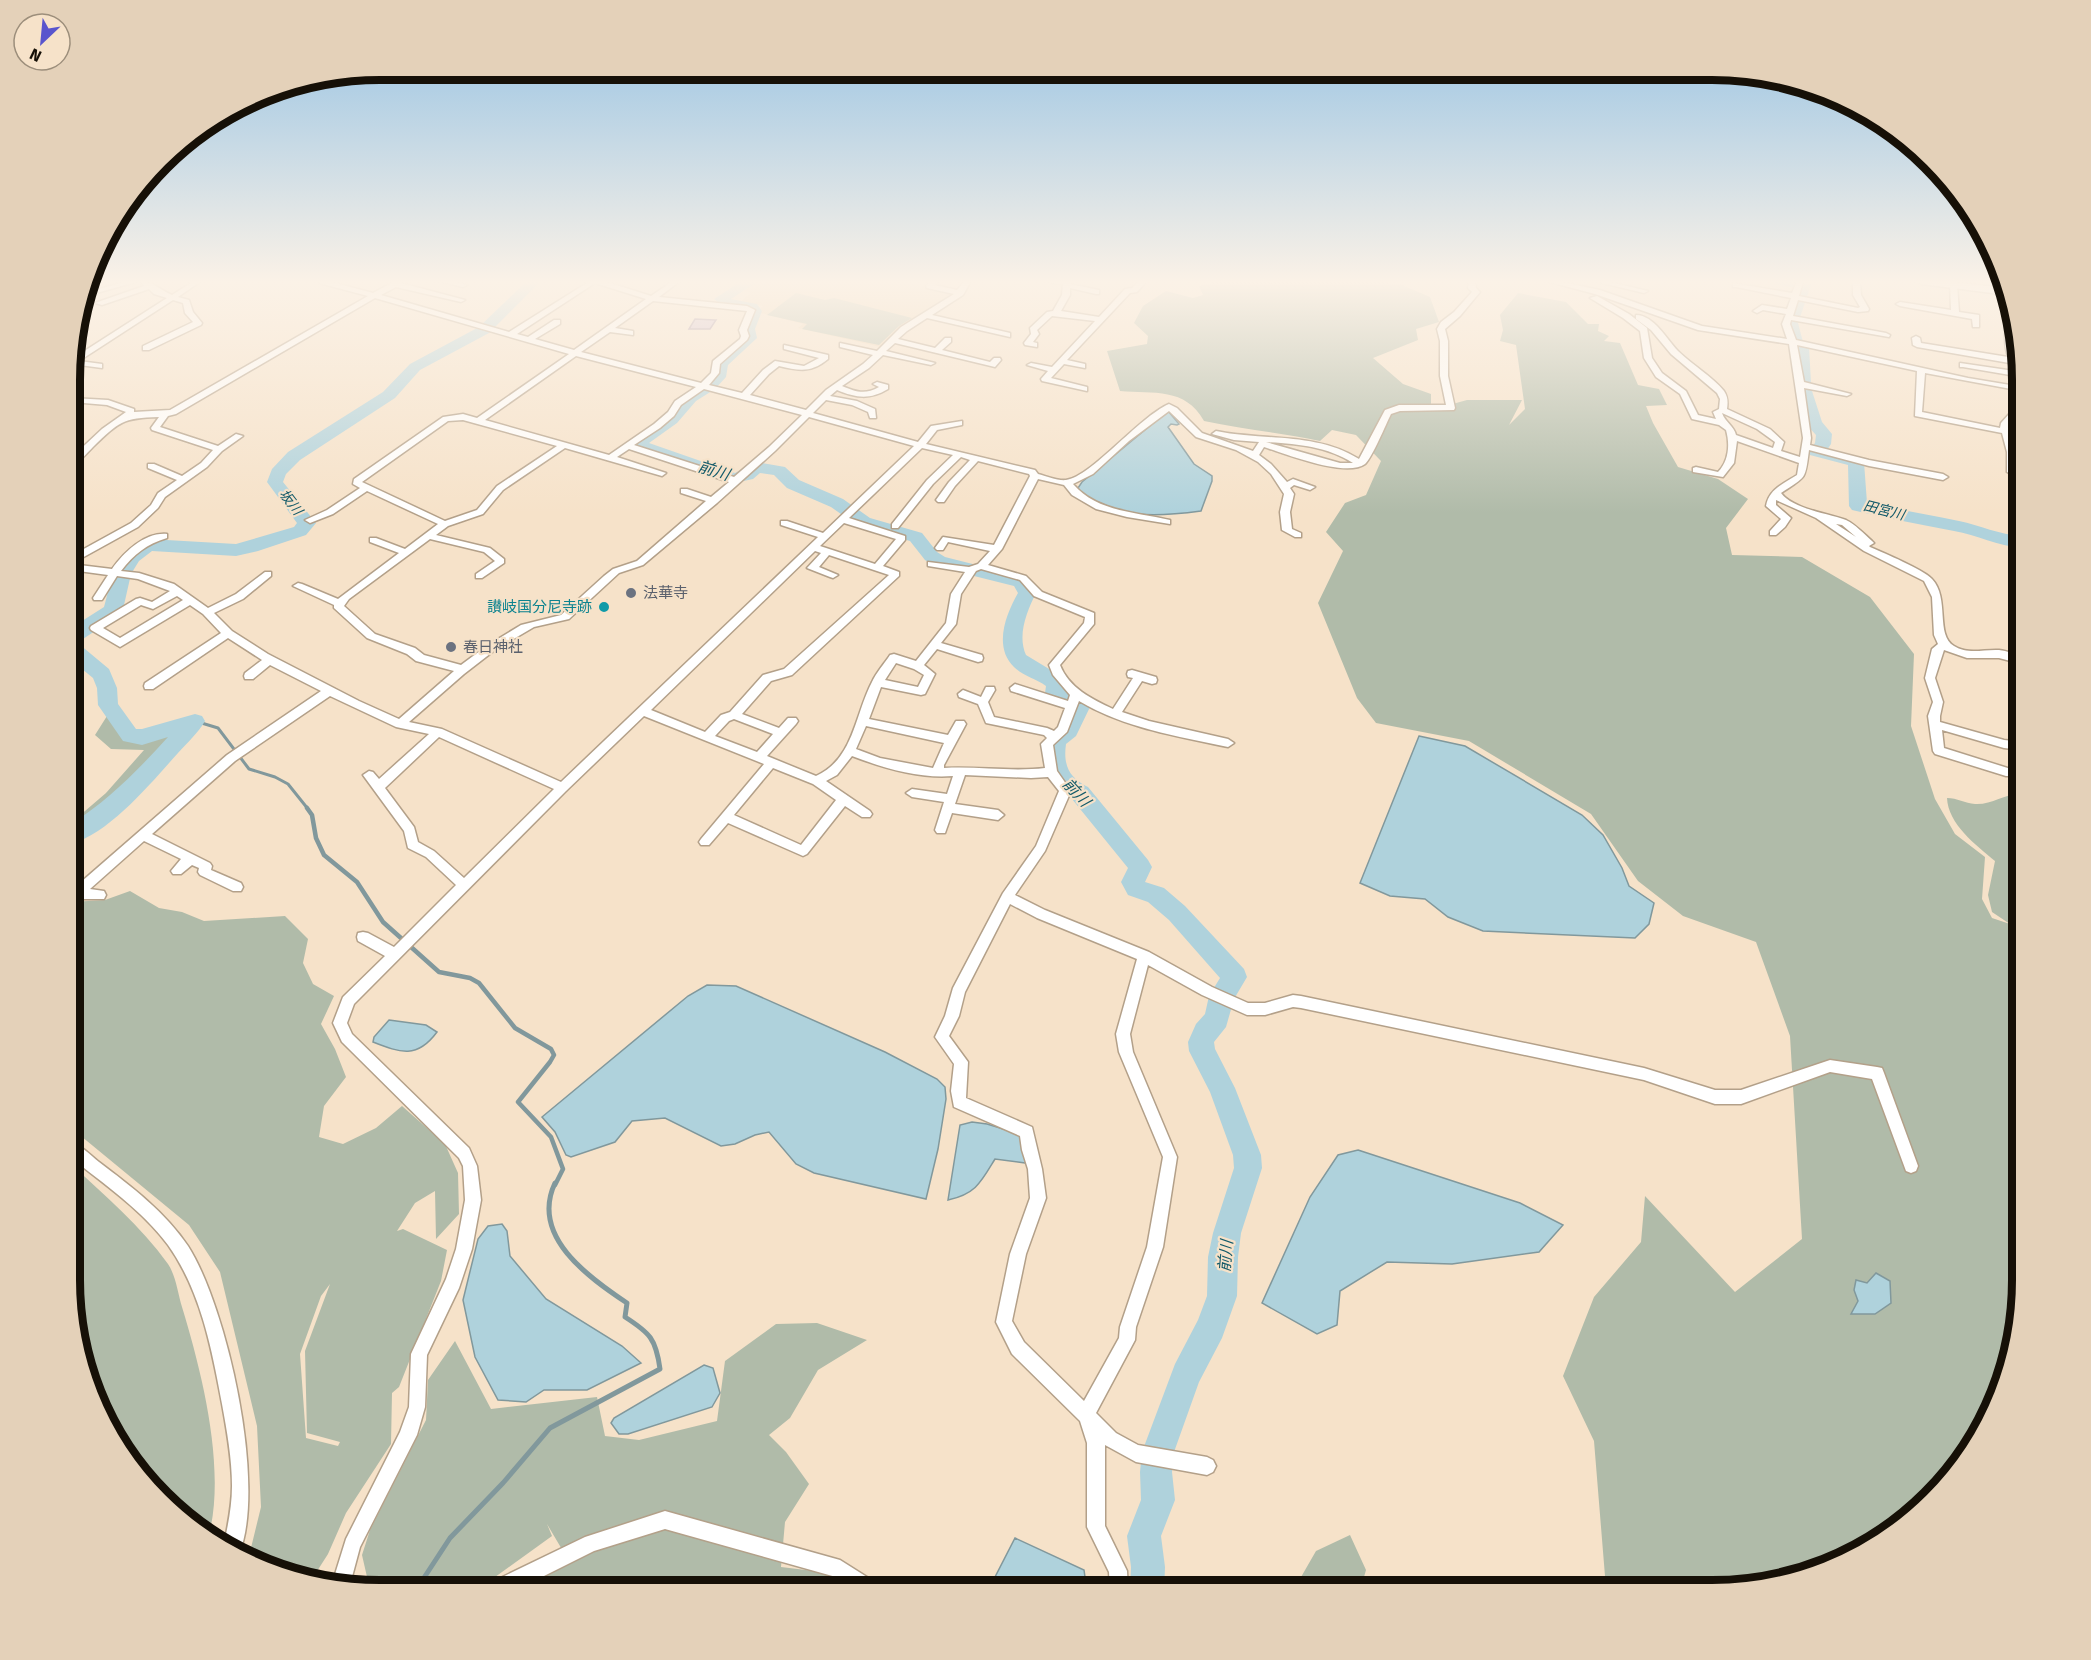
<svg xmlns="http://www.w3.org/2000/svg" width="2091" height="1660" viewBox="0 0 2091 1660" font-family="'Fira Sans','Noto Sans JP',sans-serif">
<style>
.built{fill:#efd7b7}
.green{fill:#b0bba9;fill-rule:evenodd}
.water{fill:#afd2dc;stroke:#81989c;stroke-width:1.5}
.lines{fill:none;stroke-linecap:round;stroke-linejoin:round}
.stream-far2{stroke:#81989c;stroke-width:3}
.stream-far1{stroke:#81989c;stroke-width:4.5}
.stream{stroke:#81989c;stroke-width:5}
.river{fill:#afd2dc;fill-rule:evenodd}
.building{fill:#cdb7ce;stroke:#988399;stroke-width:1.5}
.minor-casing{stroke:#b3a089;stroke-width:3}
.primary-casing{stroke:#b3a089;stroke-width:3}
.minor{fill:#fff;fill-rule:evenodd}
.primary{fill:#fff;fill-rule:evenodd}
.worship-dot{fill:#6b7280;stroke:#f6e2c9;stroke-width:2}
.culture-dot{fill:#0f9aa8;stroke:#f6e2c9;stroke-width:2}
.labels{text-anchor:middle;stroke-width:4.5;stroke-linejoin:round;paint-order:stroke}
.far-water-label{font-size:14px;font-style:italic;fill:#135a69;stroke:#f6e2c9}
.worship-label{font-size:15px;fill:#5b616d;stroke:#f6e2c9;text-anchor:start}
.culture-label{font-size:15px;fill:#0d838f;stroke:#f6e2c9;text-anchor:end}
.water-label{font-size:16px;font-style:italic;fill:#135a69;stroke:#f6e2c9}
.rim{fill:none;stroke:#161007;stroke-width:8}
</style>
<rect width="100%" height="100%" fill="#f6e2c9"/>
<path class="built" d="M753,281H902L956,294L903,327L881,347L798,328L803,324L757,312L763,306L740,302L751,293L739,289Z"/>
<path class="green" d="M1246,281H1373L1402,285L1430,297L1439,322L1416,329L1418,340L1373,358L1403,384L1431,394V410L1467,400H1522L1509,425L1525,409L1516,345L1500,341L1503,330L1500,315L1518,293L1566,302L1588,324H1578H1599L1598,331L1609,336L1604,341L1620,343L1638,385L1659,389L1667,405L1646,406L1653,423L1678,467L1718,479L1748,499L1726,528L1732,555L1802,557L1870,597L1914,654L1911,726L1935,799L1955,834L1985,857L1982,899L1992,918L2010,924L1992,912L1988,895L1995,861C1976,845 1948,824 1947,798C1957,798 1965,803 1975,804C1992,805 2005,793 2022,794L2021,1301L1998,1400L1945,1485L1900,1527L1831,1567L1711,1591H1602L1605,1576L1594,1441L1563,1376L1594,1297L1641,1242L1645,1196L1735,1292L1802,1239L1790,1036L1756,942L1683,916L1638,881L1591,814L1469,741L1376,723L1357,698L1318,603L1343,551L1326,532L1345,503L1366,495L1381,461L1356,435L1332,430L1320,441C1282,433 1242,429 1204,421C1185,387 1154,394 1120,391L1107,351L1147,344L1148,336L1134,323L1143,306L1166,291L1193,298L1203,295L1199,286L1216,282Z
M796,293L825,300L834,298L912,318L899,326L879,345L802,329L807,324L767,315Z
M107,716L121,735L132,741L183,728C148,765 116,804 71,829V823L106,793L144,750L111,749L95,735Z
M130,891L159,908L182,912L204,921L285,916L308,939L303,963L313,984L334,996L321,1024L335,1049L346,1077L324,1106L319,1137L343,1144L376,1128L402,1106L445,1144L458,1173L459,1214L436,1239L435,1191L415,1203L397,1231L403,1229L447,1250L441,1281L399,1387L392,1393L391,1444L346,1513L328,1554L312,1579L260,1567L248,1560L261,1507L257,1426L220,1272L189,1225L70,1127L71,902L105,900ZM330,1284L305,1351L307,1433L340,1442L338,1446L306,1438L300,1354L321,1296Z
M70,1163C104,1195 141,1226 168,1264C176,1276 178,1294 182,1307C202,1373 226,1467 209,1535L175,1514L101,1418L70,1301Z
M817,1323L867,1340L818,1370L790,1418L769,1435L786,1452L809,1484L785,1522L781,1567L880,1579L938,1577L957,1591L518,1590L570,1563L547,1524L552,1536L477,1590H370L362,1555L370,1530L426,1420L428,1380L455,1341L491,1409L597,1397L605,1436L639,1440L717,1421L725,1361L776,1324Z
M1350,1535L1366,1570L1360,1591H1293L1316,1551Z"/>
<path class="water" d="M1168,411L1179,424L1177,425L1171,424L1168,427L1194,464L1212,476V481L1201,511C1148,518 1123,518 1076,491L1082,482Z
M1419,736L1465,746L1582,815L1603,835L1622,868L1629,886L1654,903L1649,924L1635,938L1483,931L1448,917L1425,899L1390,896L1360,883Z
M707,985L736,986L885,1052L937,1079L945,1087L946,1099L938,1149L926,1199L814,1173L796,1164L769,1132L755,1135L735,1144L721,1146L665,1118L632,1121L615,1142L571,1157L566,1155L555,1132L542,1117L688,996Z
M389,1020L426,1025L437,1032C417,1059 401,1053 373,1042L374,1037Z
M972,1122L987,1124L1026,1136L1033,1164L995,1159C981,1182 976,1194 948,1200L960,1125Z
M1358,1150L1520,1203L1563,1225L1539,1252L1452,1264L1387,1262L1340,1291L1337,1325L1317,1334L1262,1303L1310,1197L1338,1155Z
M502,1224L507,1231L510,1256L546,1299L622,1346L641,1363L587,1390H544L526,1402L498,1400L475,1357L463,1300L478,1239L488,1226Z
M1876,1273L1890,1281L1891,1303L1875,1314H1851L1858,1301L1854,1290L1856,1280L1867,1283Z
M704,1365L713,1368L720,1393L712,1407L628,1434H619L611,1423L614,1418Z
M1015,1538L1084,1570L1087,1591H994L993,1581Z"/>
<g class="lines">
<path class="stream-far2" d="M195,721L218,728L249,769L275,777L288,784L308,809"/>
<path class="stream-far1" d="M307,808L312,815L316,838L324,855L357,882L383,922L439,972L470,978L479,983L515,1028L551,1049L554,1055L550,1062L518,1102L551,1137L563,1169L555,1185"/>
<path class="stream" d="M416,1590L450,1538L503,1483L550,1428L660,1369C656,1339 650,1333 625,1317L627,1303C588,1277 530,1236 555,1183"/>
<path class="river" d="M527,281H541L489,333L420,370L395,398L300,460L286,474L283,482L316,523L306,535L258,551L236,556L152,551L139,561L131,574L124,605L119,615L83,639L79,644L109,669L117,688L118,704L136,729H142L195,714L202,716L205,721C198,733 187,743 178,753C151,783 110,833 71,844V824C109,800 138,770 168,737L142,745L123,741L98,705L97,688L93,678L71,660V628L104,607C112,580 114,548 149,539L236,544L294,527L297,523L267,482L272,469L288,452L383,392L410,364L479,327Z
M742,281H758L731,299L757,304L762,311L755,329L757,338L728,365L726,377L715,389L696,401L677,423L649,443L735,473L756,462L785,467L799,480L843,499L870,518L922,533L937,552L945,557L1028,578L1036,593C1027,611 1017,635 1026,655L1059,675L1067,684L1066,689L1077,694L1090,707L1076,736L1066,744C1063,765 1069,778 1088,787L1148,860L1152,867L1145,882L1164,888L1185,906L1244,969L1247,977L1234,999L1226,1027L1214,1042L1215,1049L1235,1088L1261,1155L1262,1168L1241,1233L1238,1257L1237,1296L1222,1338L1199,1382L1174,1452L1172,1472L1175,1500L1161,1536L1165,1567L1164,1591H1130L1131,1567L1127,1536L1141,1500L1140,1472L1142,1452L1175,1364L1198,1320L1207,1296L1208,1257L1213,1233L1234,1168L1233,1155L1210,1092L1189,1051L1188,1042L1196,1024L1205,1014L1209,996L1220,978L1169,920L1148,902L1128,895L1121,882L1128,868L1072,799L1060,793L1042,760L1045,741L1061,726L1069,709L1048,698L1045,693L1046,686C1036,679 1023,676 1014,667C993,647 1006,614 1018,593L1014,586L934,566L925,560L910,541L858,526L831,507L787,488L774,475L760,473L753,479L734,483L634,449L632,446L634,439L665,417L684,395L705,383L711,376L716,361L742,337L741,329L747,310L723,306L714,299Z
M1775,281H1802L1811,285L1798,323L1803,342L1809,346L1811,383L1806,387L1812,391L1822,422L1832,434L1831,444L1827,450L1862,458L1864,462L1867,503C1897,510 1928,514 1959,521C1980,525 1999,535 2022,536V548C1997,546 1977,535 1954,531C1919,524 1886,518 1852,510L1849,506L1848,465L1810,455L1808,452L1815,443L1816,435L1806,424L1796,391L1801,387L1795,383L1796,344C1774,337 1791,302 1796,288L1777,284Z"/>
</g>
<path class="building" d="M695,319L715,320H716L710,329H689Z"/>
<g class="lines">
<g class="minor-casing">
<path id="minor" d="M128,281H139L86,296L88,292Z
M140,281C152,281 160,290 172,295L194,281H201L178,297L189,300L193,312L202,323L201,325L149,350H143V346L193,322L185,313L183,303L173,300L79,361L102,364V368L72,364V359L167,298L154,294L149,289L102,305L95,303L144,286Z
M319,281H328L373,293L395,281H403L401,283L465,300L461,302L396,287L381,295L509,332L590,281H604L651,296L673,281H680L659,297L747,306L755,310L747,330L749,336L747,340L720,364L719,373L709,385L742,393L763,370L775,361L804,366L819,358L784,349V345L828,355V359C811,373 800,371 779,366L769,374L750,395L806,410L826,390L863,364L873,355L840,347V343L877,351L901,327L954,294L927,288L926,286L931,281H938L935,285L957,290L965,281H971L963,295L932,315L1010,333V337L927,318L907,331L898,339L935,348L945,338H951V342L942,350L990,362L994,358H1000L1001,360L995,367L895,343L886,351L935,363L931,365L883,355L869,368L842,386C856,392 865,395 879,387L873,384L877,382L888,385V389C870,400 856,398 837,390L830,396L857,401L875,409L876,418H870L868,412L852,405L826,400L813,413L918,442L931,426L962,421V425L937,430L926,444L1035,470L1038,474C1046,476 1058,481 1066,480C1091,477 1139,417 1169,404L1177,408L1202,433L1253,451L1259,442L1234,440L1212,434L1216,431C1265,441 1316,432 1359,459L1385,410L1399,405H1446L1440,376V341L1437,329L1441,322L1454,312L1472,292L1468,288L1469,281H1475L1476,288L1480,292L1460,316L1445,329L1448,341V376L1455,408L1454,410L1400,411L1391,414C1386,424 1372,458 1365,464C1346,478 1286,454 1264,447L1259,455L1271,464L1287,482L1293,479L1315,487L1310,490L1294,485L1290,488L1294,494L1290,512L1292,529L1301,533V537H1295L1282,530L1280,512L1284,494L1271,474L1258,462L1236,450L1196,437L1169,411L1129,441L1093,474L1073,484C1097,512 1136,512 1170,520V524L1127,517L1096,509L1072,495L1064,485L1038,479L1002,549L988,565L1026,576L1042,592L1094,613V624L1060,665C1069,688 1092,699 1113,709L1133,678L1128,677L1127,674L1128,671L1132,670L1156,677L1157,680L1156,683L1152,684L1142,681L1122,712L1149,721L1228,739L1234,743L1228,747C1177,736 1124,728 1079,701L1067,732L1053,745L1057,771L1071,791L1045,851L1015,895L1045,910L1149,952L1212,987L1248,1003H1265L1293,995L1301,996L1644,1068L1715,1090H1741L1830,1060L1877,1067L1882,1068L1884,1073L1918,1166L1916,1171L1911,1173L1906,1171L1872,1079L1830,1072L1741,1104H1715L1644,1080L1301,1008L1293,1007L1265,1015H1247L1202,995L1148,965L1130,1034L1133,1052L1177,1157L1163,1247L1136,1327L1135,1340L1096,1413L1116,1433L1138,1445L1207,1457L1213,1460L1216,1466L1213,1472L1207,1475L1136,1462L1105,1445V1526L1127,1571L1128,1591H1110L1109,1572L1087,1527V1443L1080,1421L1012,1354L996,1322L1010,1254L1030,1198L1028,1169L1022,1150L1020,1136L954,1107L951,1091L954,1064L935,1037L945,1016L953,988L1003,893L1036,846L1059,791L1048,777L1031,778L965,775L955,804L998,810L1004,815L998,820L952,813L945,833H937L935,830L944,802L912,797L906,793L912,789L947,794L953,776C920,779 883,768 852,756L837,775L826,781L870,811L872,814L870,817H862L845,806L807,854L803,856L728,823L709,845H701L699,842L701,839L764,764L644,716L566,791L354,1004L347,1023L352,1034L469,1148L477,1166L481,1200L472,1249L459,1288L427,1355L425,1407L417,1435L360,1547L349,1588L332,1584L346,1539L400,1432L409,1407L411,1354L446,1279L456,1249L465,1200L463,1166L459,1158L342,1042L333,1023L343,997L385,956L358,941L357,937L358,933L363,932L368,933L394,947L456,885L426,857L408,848L404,831L363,775L369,771L373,772L379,779L429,734L396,727L330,696L235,761L152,834L210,863L212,866L211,870L241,883L243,887L241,891H233L200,875L198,872L199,868L192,865L181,874H173L171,871L181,859L144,841L90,889L104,891L106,895L104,899H71V889H73L227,755L321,691L270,665L253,679H245L244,676L245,673L262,660L228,638L153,689H145L144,686L145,683L221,633L203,614L190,605L120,647L91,630L90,628L91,626L136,599L140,598L152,602L170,591L138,579L117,576L102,600H94L93,598L108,575L71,570V556L131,523L151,505L158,493L177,480L148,468V464H154L182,476L201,463L213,450L152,430L151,428L159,417C122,418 119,422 93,447C86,454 80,462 71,466V458L102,429L126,412L107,405L72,402V398L108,400L134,409V412L170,410L368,296L319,283ZM595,283L646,299L574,350L535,339L560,324V320H554L528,337L517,334ZM375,298L569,354L477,418L463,414L443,417L354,479L353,484L360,488L327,510L305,520L310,523L333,514L367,491L438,524L405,549L376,538H370V542L399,553L338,599L302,584L298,583L293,586L334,605V608L367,638L407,654L416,661L454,671L399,719L359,701L268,654L232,631L214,613L243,599L271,576V572H265L236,594L208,608L174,584L139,573L121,571C134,554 147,544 167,538V534C145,532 124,552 112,569L71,564L138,527L158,508L165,497L207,467L222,451L243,436L236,434L218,446L160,427L168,416L176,414ZM653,301L747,311L739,330L741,336L740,339L713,361L711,373L701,383L581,352L610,332L633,335V331L615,328ZM576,356L696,387L675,401L668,412L654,424L609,455L485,420ZM704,389L802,415L769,447L734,477L634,445L660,428L674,416L681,405ZM809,417L914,446L823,533L787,521H781V525L818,537L561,782L442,729L409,722L464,674L495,650L534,627L569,619L619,573L643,565L717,503L775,451ZM463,420L557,446L497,486L477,510L445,521L362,482L448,421ZM1266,442C1297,444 1326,446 1353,463H1340ZM565,448L662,476L666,473L617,457L629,449L729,482L711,497L687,489H681V493L706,501L637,561L613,569L604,576L561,615L521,625L488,645L461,665L424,655L415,648L375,634L344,606L349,599L430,539L484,552L495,561L476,574V578H482L504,563V559L490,548L436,535L448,526L483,514L503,490ZM922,448L953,455L927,480L892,524V528H898L933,484L961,457L970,460L949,482L936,500L938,502H944L955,486L978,461L1029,474L1030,476L994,545L943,537L935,548L937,550H943L948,542L990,551L978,564L969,567L928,562V566L965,572L951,594L946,623L916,661L894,654L890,655C884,664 876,673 872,682C855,714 854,759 816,776L767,756L796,724L798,721L796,718H788L779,728L742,714L771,681L792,675L899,576V572L883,566L905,540V536L849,518ZM844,523L896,539L875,564L820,546ZM815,551L821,553L807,568L830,577L833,578L838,575L819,567L829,555L889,575L784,669L763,675L730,712L721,715L705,732L651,710ZM981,569L1020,580L1034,596L1085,617L1084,623L1049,665L1053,675L1070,695L1068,701L1015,684L1010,688L1011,691L1065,708L1058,727L1054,731L1047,728L994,717L988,702L995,690L994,687H986L981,697L963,690L958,694L959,697L978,704L986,723L1044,735L1047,738L1041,744L1045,768C1011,772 978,766 944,768V765L966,724L964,721H956L948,735L869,719L881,687L921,695L925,694L935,674L924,665L937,649L978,662L982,661L983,658L982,655L941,643L956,624L961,594L976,571ZM177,596L183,600L120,638L103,628L141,605L153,609ZM896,663L914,669L924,675L918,687L885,680ZM734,719L773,734L757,752L715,736L729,721ZM866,726L944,743L933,768L880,758L856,749ZM439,737L554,789L464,878L434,851L418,842L414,827L385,788ZM773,768L813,784L836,800L801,845L734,815ZM1010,904L1037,918L1137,959L1116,1034L1119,1052L1163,1157L1147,1247L1120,1327L1119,1338L1084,1401L1024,1342L1012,1321L1026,1254L1046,1198L1042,1169L1032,1127L966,1098L968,1062L949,1036L959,1016L965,992Z
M439,281H452L467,285L463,287Z
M1049,281H1070V284L1099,290V294H1096L1070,288V295L1061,311L1099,317L1125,289L1132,288L1139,281H1147L1137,292L1130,293L1067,360L1085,364V368L1064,364L1051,378L1087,387V391L1042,381L1041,379L1048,371L1027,365L1031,363L1052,367L1095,321L1052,316L1037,330L1039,334L1033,342L1037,343V347L1025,345L1024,343L1031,334L1030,328L1047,312L1053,311L1062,295L1063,284L1052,283Z
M1546,281H1557L1600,290L1702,326L1787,339L1782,324L1786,314L1763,310L1757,313L1753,311L1762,305L1787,309L1791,298L1736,287H1733V283L1792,293L1797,281H1803L1799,296L1858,308L1860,307L1853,295V281H1860L1861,295L1869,309L1868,311L1858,312L1798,300L1793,316L1886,333L1890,335L1889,337L1791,320L1790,324L1796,340L1968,378L2022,387V391L1925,373L1922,412L2000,428L2001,423L2019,403L2022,402V410L2008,425L2010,433L2022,434V440L2012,438L2015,452V471L2022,473V479L2007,472V452L2002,433L1915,416L1917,371L1797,345L1804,382L1851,394L1847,396L1804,388L1811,438L1810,445L1869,460L1943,474L1948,477L1943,480L1869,466L1809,450C1805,480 1807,476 1781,493C1793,509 1827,513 1846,520C1855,524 1864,534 1872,541L1874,543L1869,546L1870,547C1884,553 1924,570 1932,579C1950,598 1935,635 1954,646C1968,655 1984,649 1999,650C2007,651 2015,654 2022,656V664L1999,658H1967L1944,650L1935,678L1943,702L1940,716V722L2004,740L2022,742V750L2004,748L1942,730L1944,748L2014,770L2016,773L2014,776H2006L1935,754L1933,751L1928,716L1933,702L1925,678L1932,649L1938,644L1934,635L1932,597L1924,581L1864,551L1816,518L1776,500V505L1791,518L1785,527L1776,535H1770V531L1781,519L1766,506C1769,489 1783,484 1797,475L1799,463L1737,441L1734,463L1723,477L1693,472V468L1696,467L1718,472C1729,461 1730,444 1726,430L1719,425L1692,419L1680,394L1656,377L1644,358L1640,331L1623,318L1590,298L1597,296L1629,314L1647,328L1652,358L1662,373L1686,391L1698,415L1716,419L1713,412L1719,409L1720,399L1717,393L1671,354L1651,330L1636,319V315C1654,315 1667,340 1678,351C1692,365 1712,376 1724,391C1728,397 1728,402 1727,409L1770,429L1784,442L1781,451L1800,457L1803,438L1789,344L1698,330L1595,294ZM1722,413L1757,429L1775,442L1773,448L1736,435C1734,426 1725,422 1722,413ZM1836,524L1842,525L1856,537Z
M1594,281H1606L1648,291L1644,293Z
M1950,283L1957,285L1959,312L1979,315V327H1973L1972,319L1900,306L1896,304L1900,302L1951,310Z
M2012,308C2017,322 2010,337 2014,352C2015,357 2019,359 2021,365L1917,347L1913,345L1912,338L1916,336L1920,338L1921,343L2008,357C2003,343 2005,324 2009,310Z
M1960,363L2021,372L2022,377L1963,367H1960Z
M70,1141C81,1145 90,1155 99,1162C132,1187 165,1212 188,1246C227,1307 267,1486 239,1554L224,1544C228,1525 232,1506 232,1486C232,1459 227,1431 222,1404C212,1350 201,1291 168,1245C142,1210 104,1184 70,1157Z
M665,1511L840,1560L878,1584L880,1591H855L836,1577L665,1529L594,1551L516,1590H488L490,1583L585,1537Z"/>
</g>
<g class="primary-casing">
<path id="primary" d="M1915,281H1943L2006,288L2008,295L1921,284Z"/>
</g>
<use href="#minor" class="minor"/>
<use href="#primary" class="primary"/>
</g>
<linearGradient id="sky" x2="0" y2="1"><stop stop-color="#91c0e3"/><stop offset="0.55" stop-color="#fbf2e7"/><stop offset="1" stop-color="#fbf2e7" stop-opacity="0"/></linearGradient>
<rect width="2091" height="513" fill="url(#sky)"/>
<g class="worship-dot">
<circle cx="631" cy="593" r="6"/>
<circle cx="451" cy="647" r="6"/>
</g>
<circle class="culture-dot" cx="604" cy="607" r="6"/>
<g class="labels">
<g class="far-water-label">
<text transform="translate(291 502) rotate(52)" y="5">坂川</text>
<text transform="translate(1884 510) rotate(14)" y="5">田宮川</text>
</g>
<g class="worship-label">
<text x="643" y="598">法華寺</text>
<text x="463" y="652">春日神社</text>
</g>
<g class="culture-label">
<text x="592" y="612">讃岐国分尼寺跡</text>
</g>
<g class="water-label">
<text transform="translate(714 470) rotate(17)" y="6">前川</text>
<text transform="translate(1077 792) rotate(47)" y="6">前川</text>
<text transform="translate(1225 1256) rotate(-85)" y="6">前川</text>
</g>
</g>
<path d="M0 0H2091V1660H0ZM380 80H1712A300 300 0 0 1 2012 380V1280A300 300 0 0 1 1712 1580H380A300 300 0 0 1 80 1280V380A300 300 0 0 1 380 80Z" fill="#e4d1b9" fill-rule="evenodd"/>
<path class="rim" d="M380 80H1712A300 300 0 0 1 2012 380V1280A300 300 0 0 1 1712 1580H380A300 300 0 0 1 80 1280V380A300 300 0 0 1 380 80Z"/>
<g transform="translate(42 42) rotate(206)"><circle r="28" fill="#f6e2c9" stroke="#9c8e7b" stroke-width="1.5"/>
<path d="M0-4.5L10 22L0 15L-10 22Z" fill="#5955cd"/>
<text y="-9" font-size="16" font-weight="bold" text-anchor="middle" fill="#161007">N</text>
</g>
</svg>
